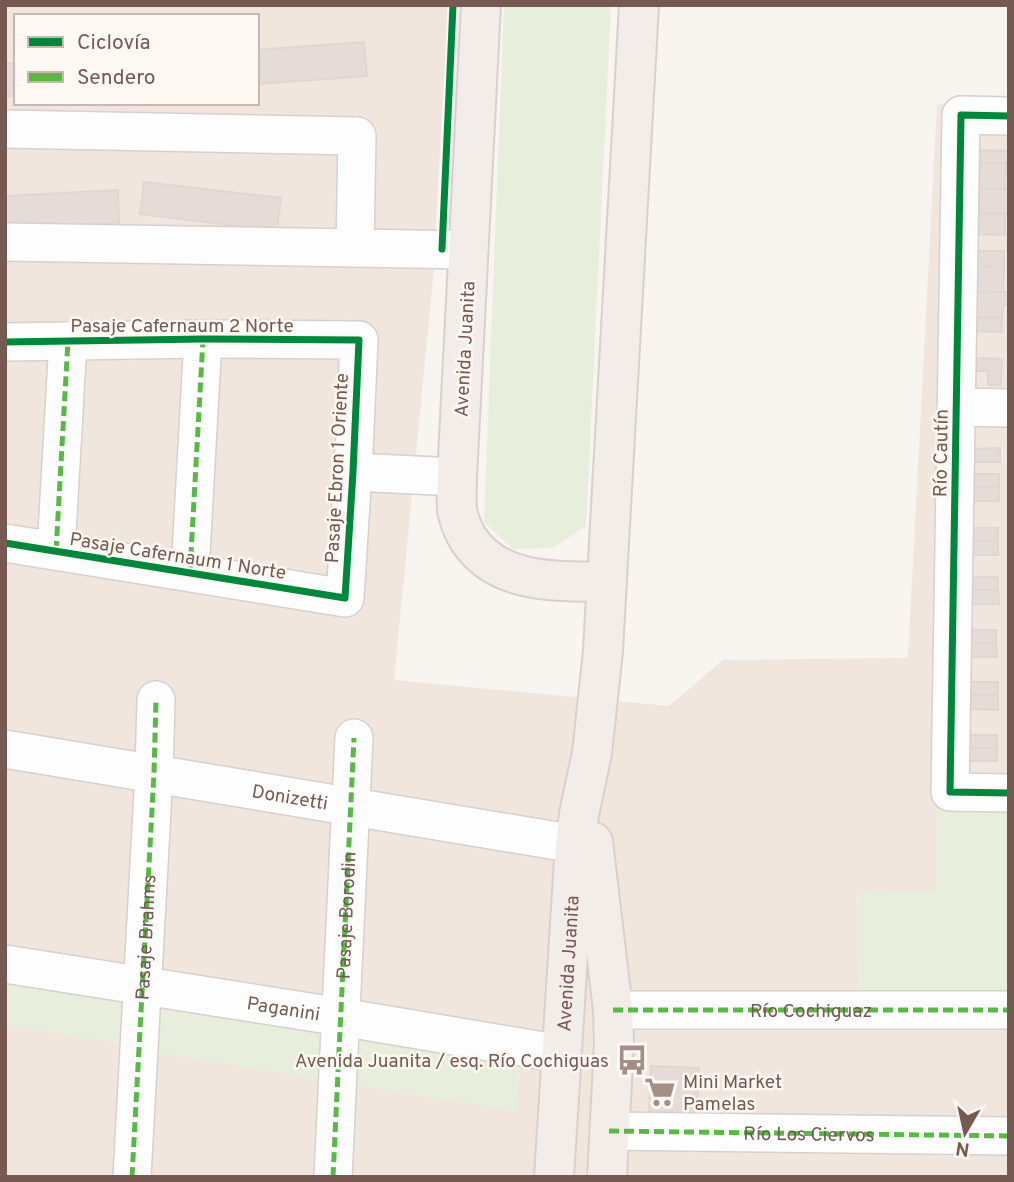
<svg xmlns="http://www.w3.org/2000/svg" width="1014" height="1182" viewBox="0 0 1014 1182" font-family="Overpass,sans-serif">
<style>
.residential{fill:#f0e6de;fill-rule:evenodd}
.green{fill:#e8eedc}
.building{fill:#e5dcd7;stroke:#e1d7d2;stroke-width:2}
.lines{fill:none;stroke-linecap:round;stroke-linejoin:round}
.minor-casing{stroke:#d7d0cc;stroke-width:40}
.major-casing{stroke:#d9d0cc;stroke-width:42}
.minor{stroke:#fefdfd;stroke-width:37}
.major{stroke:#f2ede8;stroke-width:38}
.quiet{stroke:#58b947;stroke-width:5;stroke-dasharray:10 5;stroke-linecap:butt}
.cycleway-casing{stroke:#fef8f3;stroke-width:11}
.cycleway{stroke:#00873e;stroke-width:7}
.labels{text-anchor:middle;stroke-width:5;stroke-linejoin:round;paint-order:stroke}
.street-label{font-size:19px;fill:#765950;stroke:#fef8f3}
.poi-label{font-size:19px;fill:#765950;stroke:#fef8f3;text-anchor:end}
</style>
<rect width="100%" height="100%" fill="#f8f4f0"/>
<path class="residential" d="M5,5H448L433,278L394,680L669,706L723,660L908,658L937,104L1009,106V1177H5ZM16,16H257V103H16Z"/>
<path class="green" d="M504,5H611L586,526L553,548L513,549L484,522Z
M937,803H1009V993L858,994L857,893L936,892Z
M5,980L126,997L122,1044L5,1025Z
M159,1009L323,1032L320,1079L157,1053Z
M355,1041L520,1064L516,1111L353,1085Z"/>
<path class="building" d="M364,42L367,76L257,84V50Z
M5,63H16V97L5,96Z
M977,150L1009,151V163H977Z
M977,163H1006L1005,189H977Z
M144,182L281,198L277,231L140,214Z
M977,189H1009V214L977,213Z
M118,190L119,223L5,230V196Z
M977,213L1005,214V235L977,234Z
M976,251H1004V267L976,266Z
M970,266L1004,267L1003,292L969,291Z
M969,291L1009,292V305H1003L1002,318L968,317Z
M975,317L1002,318V332L974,331Z
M973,358L1002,359L1001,385H988V371H973Z
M1000,448V462H972V449Z
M971,474H999V487H971Z
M971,487H999V501H971Z
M970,528H998V541H970Z
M970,541H998V555H970Z
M970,577H998V590H970Z
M970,590H998L999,604H970Z
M969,630H996V643H969Z
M969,643H996L997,657H968Z
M970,682H998V695H970Z
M970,695H998V710L970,709Z
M969,735H997V748H969Z
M969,748H997V761H969Z
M651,1066L699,1068L697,1113L649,1112Z"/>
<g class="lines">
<g class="minor-casing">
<g id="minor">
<path d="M1009,116L961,115L950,792L1009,793"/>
<path d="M5,129L357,136L355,248"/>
<path d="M5,242L469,250"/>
<path d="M5,342L203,339L359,340L353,472L345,598L5,543"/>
<path d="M956,407L1009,408"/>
<path d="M353,472L457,477"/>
<path d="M56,551L68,341"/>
<path d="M190,572L203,339"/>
<path id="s1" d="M5,749L575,844"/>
<path id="s2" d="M5,964L341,1017L561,1054"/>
<path d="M613,1010H1009"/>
<path d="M609,1131L1009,1136"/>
<path d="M132,1177L154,773L156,700"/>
<path id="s3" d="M333,1177L354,738"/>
</g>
</g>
<g class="major-casing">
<g id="major">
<path d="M481,5L457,477C457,488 456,499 457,510C459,520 463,531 469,540C499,585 558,581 607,582"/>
<path d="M593,842L613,1010L614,1044L607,1177"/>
<path id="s4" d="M554,1177L575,844L579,814L592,753L603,651L639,5"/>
</g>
</g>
<use href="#minor" class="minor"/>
<use href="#major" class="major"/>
<g class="quiet">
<path d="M56,551L68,341"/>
<path d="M190,572L203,339"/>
<path id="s5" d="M613,1010H1009"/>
<path id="s6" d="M609,1131L1009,1136"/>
<path id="s7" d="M132,1177L154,773L156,700"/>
<path d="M333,1177L354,738"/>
</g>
<g class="cycleway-casing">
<path id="cycleway" d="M1009,116L961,115L950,792L1009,793
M442,249L453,5
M5,342L203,339L359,340L353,472L345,598L5,543"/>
</g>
<use href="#cycleway" class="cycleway"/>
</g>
<defs>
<g id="bus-bare" transform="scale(2.415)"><path d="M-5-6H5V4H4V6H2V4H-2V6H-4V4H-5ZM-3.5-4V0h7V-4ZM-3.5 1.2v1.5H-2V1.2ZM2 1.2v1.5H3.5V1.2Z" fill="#a48f88" stroke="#fef8f3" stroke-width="2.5" paint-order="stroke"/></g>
<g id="supermarket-bare" transform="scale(2.415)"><path d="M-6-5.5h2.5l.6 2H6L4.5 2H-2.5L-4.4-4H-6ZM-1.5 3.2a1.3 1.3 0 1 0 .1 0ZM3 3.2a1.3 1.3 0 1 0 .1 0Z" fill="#a48f88" stroke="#fef8f3" stroke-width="2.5" paint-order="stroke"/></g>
</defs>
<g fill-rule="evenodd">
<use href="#bus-bare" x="632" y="1060"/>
<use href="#supermarket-bare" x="660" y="1092"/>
</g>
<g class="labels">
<g class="street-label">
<text x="182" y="332">Pasaje Cafernaum 2 Norte</text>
<text transform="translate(464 349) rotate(-87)" y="7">Avenida Juanita</text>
<text transform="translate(940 453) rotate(-89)" y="7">Río Cautín</text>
<text transform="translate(336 468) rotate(-87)" y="7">Pasaje Ebron 1 Oriente</text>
<text transform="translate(178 555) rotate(9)" y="7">Pasaje Cafernaum 1 Norte</text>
<text dy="7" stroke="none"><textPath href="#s1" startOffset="289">Donizetti</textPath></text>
<text dy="7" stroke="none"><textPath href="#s3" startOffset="262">Pasaje Borodin</textPath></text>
<text dy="7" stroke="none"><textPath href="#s7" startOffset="240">Pasaje Brahms</textPath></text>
<text dy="7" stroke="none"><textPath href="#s4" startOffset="214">Avenida Juanita</textPath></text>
<text dy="7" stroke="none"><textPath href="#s2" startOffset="282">Paganini</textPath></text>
<text dy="7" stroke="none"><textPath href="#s5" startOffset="198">Río Cochiguaz</textPath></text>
<text dy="7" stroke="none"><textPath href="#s6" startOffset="200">Río Los Ciervos</textPath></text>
</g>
<g class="poi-label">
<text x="609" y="1067">Avenida Juanita / esq. Río Cochiguas</text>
<text x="683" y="1088" text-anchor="start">Mini Market<tspan x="683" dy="22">Pamelas</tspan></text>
</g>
</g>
<rect width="1014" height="1182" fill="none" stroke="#765950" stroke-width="14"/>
<rect x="14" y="14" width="245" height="91" fill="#fef8f3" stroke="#c8b8b2" stroke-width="2"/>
<rect x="28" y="37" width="35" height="10" fill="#00873e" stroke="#c8b8b2" stroke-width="2"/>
<text x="77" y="49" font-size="21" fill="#765950">Ciclovía</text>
<rect x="28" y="72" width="35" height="10" fill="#58b947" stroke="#c8b8b2" stroke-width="2"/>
<text x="77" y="84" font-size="21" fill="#765950">Sendero</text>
<g transform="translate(965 1133) rotate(189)" stroke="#fef8f3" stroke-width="5" paint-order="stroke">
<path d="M0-5L12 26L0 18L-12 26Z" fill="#765950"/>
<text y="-10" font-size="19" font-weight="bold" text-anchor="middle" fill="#765950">N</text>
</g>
</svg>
